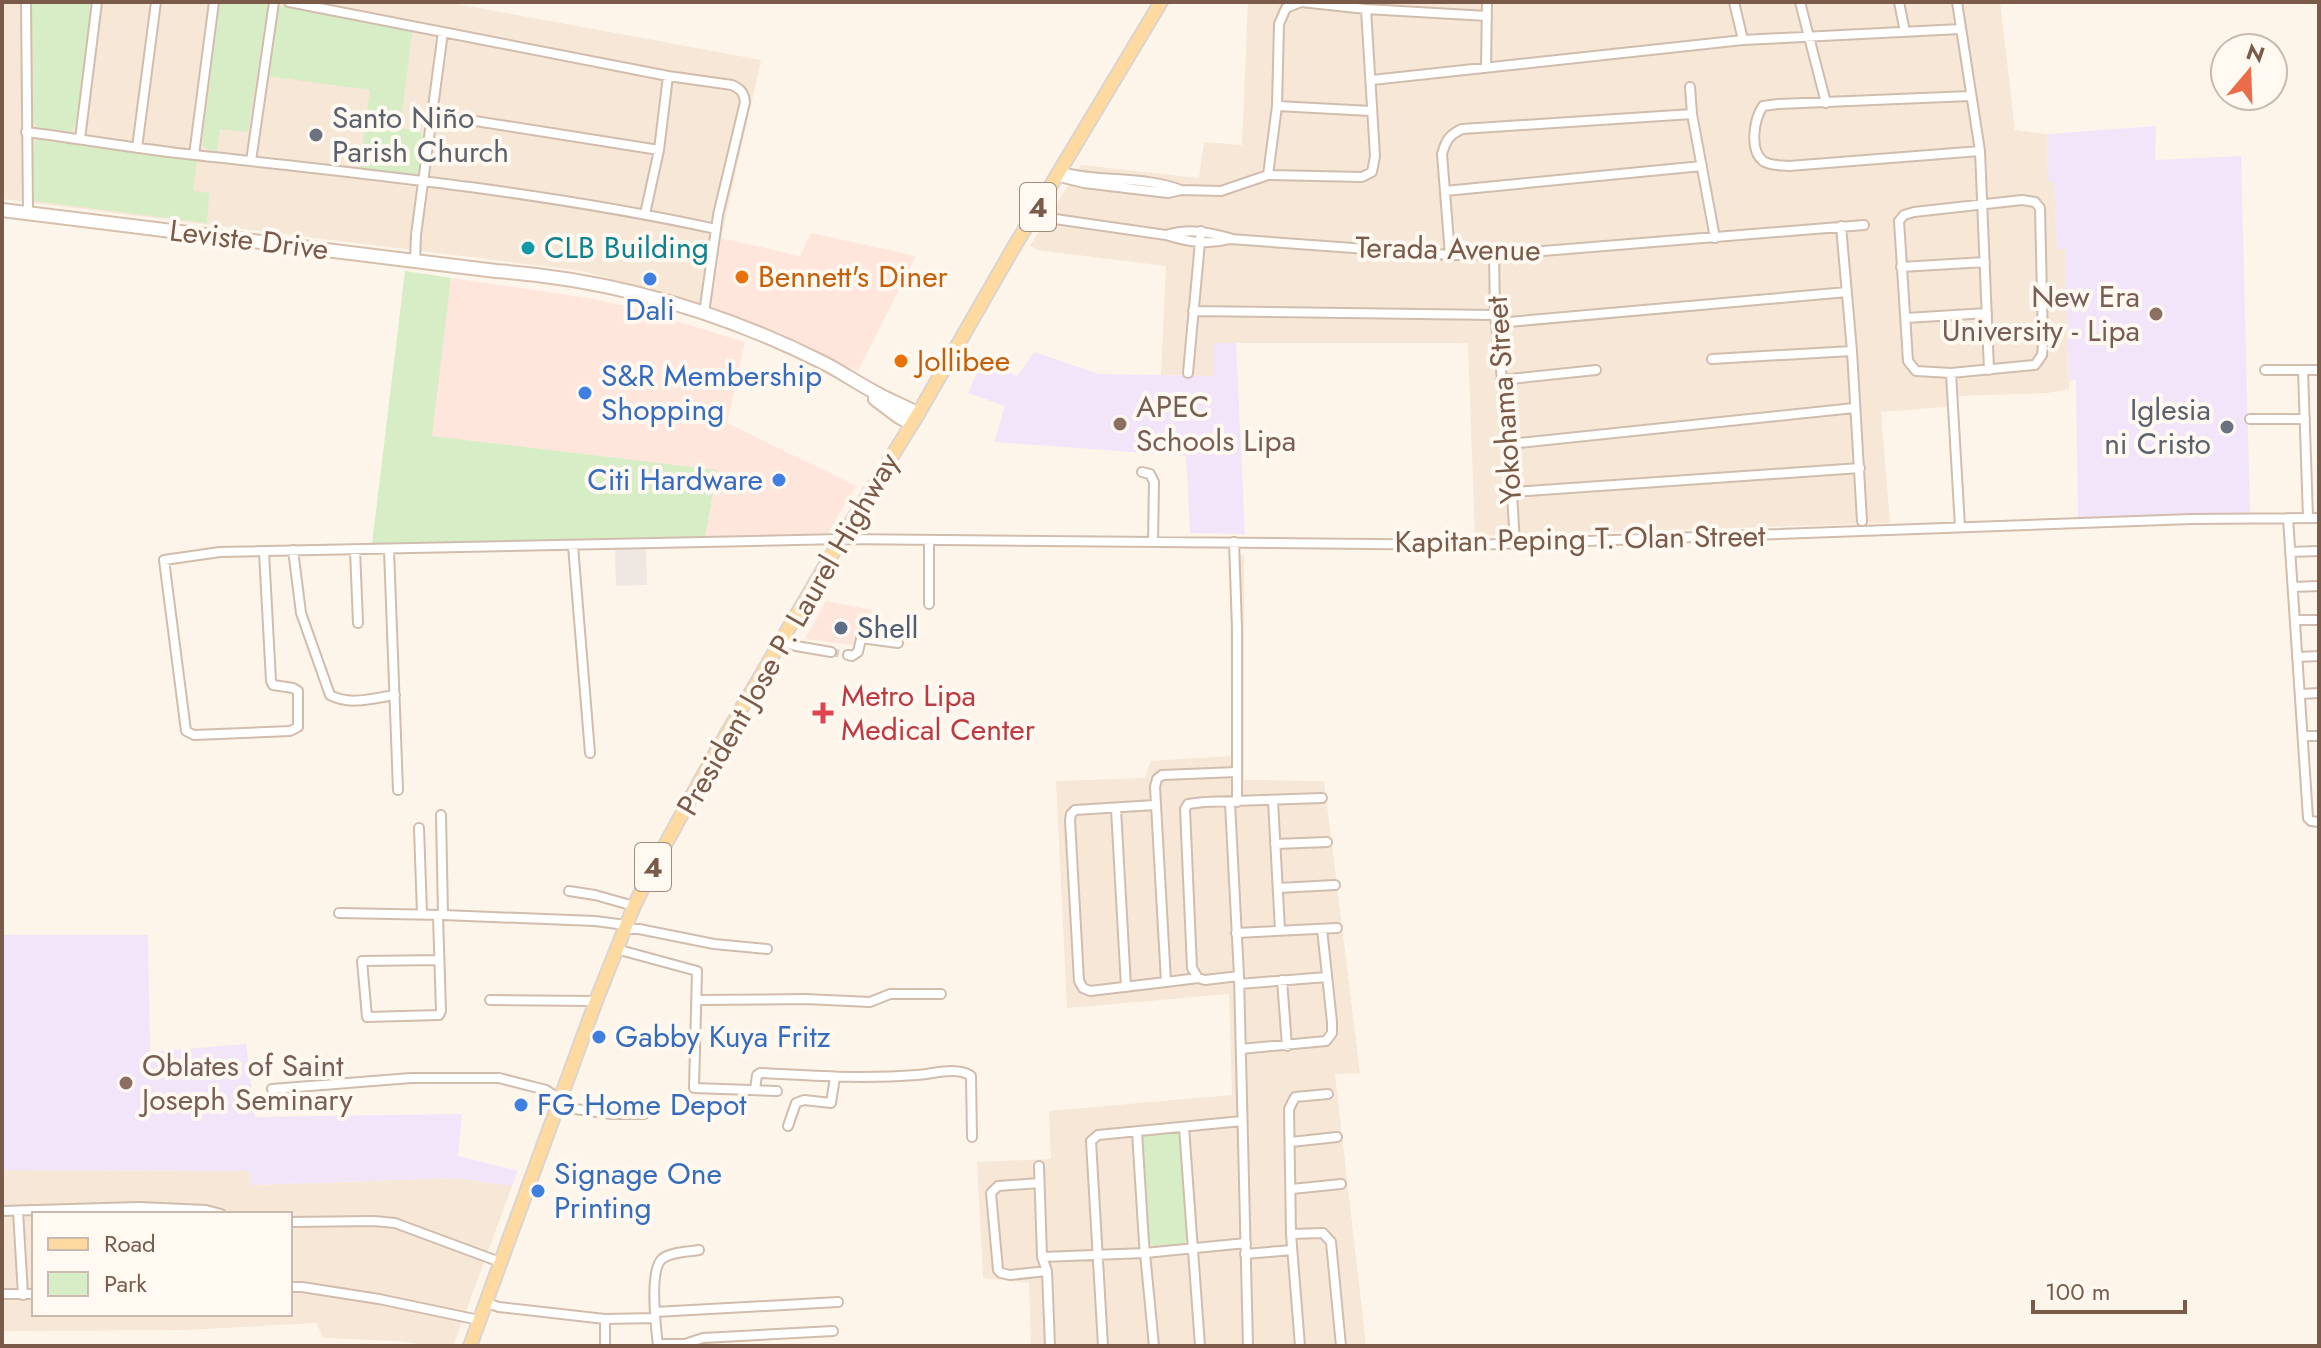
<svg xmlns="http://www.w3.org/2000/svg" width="2321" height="1348" viewBox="0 0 2321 1348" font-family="Jost,sans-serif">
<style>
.residential{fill:#f6e7d7;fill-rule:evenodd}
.commercial{fill:#fee6dd}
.industrial{fill:#efe8e2}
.education{fill:#f2e5fa}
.green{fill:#d6edc6}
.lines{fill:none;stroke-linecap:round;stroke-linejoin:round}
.street-tunnel{stroke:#dccec1;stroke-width:8;stroke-dasharray:8 4;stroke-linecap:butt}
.street-casing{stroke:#d1bdad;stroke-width:12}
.secondary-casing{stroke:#d7bfad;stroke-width:16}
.primary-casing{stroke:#dcd4d0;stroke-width:16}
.street{stroke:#fff;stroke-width:8}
.secondary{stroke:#fff;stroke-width:12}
.primary{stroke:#fedaa0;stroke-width:12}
.worship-dot{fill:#6b7280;stroke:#fff9f1;stroke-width:3}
.culture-dot{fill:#0f9aa8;stroke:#fff9f1;stroke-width:3}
.food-dot{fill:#e8710a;stroke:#fff9f1;stroke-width:3}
.shop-dot{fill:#3f7fe0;stroke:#fff9f1;stroke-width:3}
.education-dot{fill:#8d6e63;stroke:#fff9f1;stroke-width:3}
.service-dot{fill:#5c6f8a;stroke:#fff9f1;stroke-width:3}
.health-dot{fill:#e0444e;stroke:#fff9f1;stroke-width:3}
.labels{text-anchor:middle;stroke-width:8;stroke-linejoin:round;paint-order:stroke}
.shield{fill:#fff9f1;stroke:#a28a7c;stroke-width:2}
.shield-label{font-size:28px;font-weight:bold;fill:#7a5b4a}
.worship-label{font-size:30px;fill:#5b616d;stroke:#fff9f1;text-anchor:start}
.street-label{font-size:30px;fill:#7a5b4a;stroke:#fff9f1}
.culture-label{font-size:30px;fill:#0d838f;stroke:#fff9f1;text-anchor:start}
.food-label{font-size:30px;fill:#c56008;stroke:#fff9f1;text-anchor:start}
.education-label{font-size:30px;fill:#785e54;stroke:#fff9f1;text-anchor:start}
.shop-label{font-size:30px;fill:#366cbe;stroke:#fff9f1;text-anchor:start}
.service-label{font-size:30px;fill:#4e5e75;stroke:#fff9f1;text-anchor:start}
.health-label{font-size:30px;fill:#be3a42;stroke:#fff9f1;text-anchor:start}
</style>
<rect width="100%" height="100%" fill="#fdf5e9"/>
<path class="residential" d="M2,2H447L761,60L721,238L711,308L583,271L2,199Z
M1248,2H2000L2015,130L2047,134L2048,180H2054L2057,249H2065L2069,389L2047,393L1956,396L1955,406L1881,412L1890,523L1475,536L1468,343H1215L1214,376L1161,375L1166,266L1037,250L1030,246L1081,165L1199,178L1204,142L1242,145Z
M1230,555H1244V780L1324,781L1360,1073L1335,1074L1366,1346H1031L1029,1283L983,1278L977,1162L1051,1159L1049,1111L1232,1095L1229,994L1067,1008L1056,781L1145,778L1151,761L1231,756Z
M2,1170L250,1171L251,1185L456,1178L512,1186L453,1346H436L398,1341L324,1338L316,1323L187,1330L2,1331ZM34,1214H290V1314H34Z"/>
<path class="commercial" d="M811,233L916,256L858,371L711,308L721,238L800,256Z
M451,278L588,298L633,308L745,342L727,423L856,486L828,533L705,538L717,471L431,436Z
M826,601L872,610L865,647L805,639Z"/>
<path class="industrial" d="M615,549H646L647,585L616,586Z"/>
<path class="education" d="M2156,126L2155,160L2241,156L2250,514L2078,519L2076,380L2069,381L2065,249H2057L2054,181H2048L2047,134Z
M1214,343H1236L1245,534L1190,533L1186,456L994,442L1005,406L968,393L983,360L1017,376L1034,352L1099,374L1214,376Z
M2,935H148L150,1052L246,1044L255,1117L462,1114L458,1156L518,1171L512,1186L456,1178L251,1185L249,1171L2,1170Z"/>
<path class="green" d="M32,2H92L76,122L71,133L39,129L33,122Z
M220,2H265L267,9L248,132L220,129L217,151L208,150L202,145Z
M284,5L411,30L412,32L400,128L419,132L423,136L418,175L359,169L370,90L267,76L277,9Z
M37,139L197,161L193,191L209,193L207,223L34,201C33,183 27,155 37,139Z
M405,271L451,278L432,436L717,470L705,538L372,544Z
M1176,1133L1181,1137L1187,1240L1183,1244L1153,1246L1150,1242L1143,1137L1147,1135Z"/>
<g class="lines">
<path class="street-tunnel" d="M831,652L848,655"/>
<g class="street-casing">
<path id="street" d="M26,2L28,213
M289,2L668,76L732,85C741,89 744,93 745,102L718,215L704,313
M1734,2L1743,40
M1800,2L1826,103
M1899,2L1905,32
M1957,2L1980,151L1989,370
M1486,67L1487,2
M1372,80L1743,40L1960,29
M1690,87L1692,114L1715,238
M1970,96L1778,104L1763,106C1754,119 1749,150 1763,161C1770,166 1781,165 1789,166L1980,151
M1277,106L1371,111
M431,114L659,150
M26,132C83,139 138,149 195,155C369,174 545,192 716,229
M80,139L97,2
M137,148L156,2
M194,155L214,2
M251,161L274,2
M1059,171C1099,183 1142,175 1181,190
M1268,175L1277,106L1279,24L1286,8L1301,2L1366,9L1487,16
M1056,176L1084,183L1168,193L1181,190L1221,191L1268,175L1362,177L1372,172L1375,156L1366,9
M1445,191L1702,166
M2022,200L2035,202L2040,208L2043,343L2042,355L2035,365L1951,373L1916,371L1908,361L1899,221L1904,215L1914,212Z
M1035,212L1048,218L1166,235C1188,242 1208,245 1230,239L1450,255H1494L1864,225
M645,214L659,150L668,76
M1841,226L1852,351L1862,521
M1166,235C1189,228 1207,232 1230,238
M1450,255L1442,154C1446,140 1449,135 1462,129L1692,114
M1494,255L1495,315L1509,444L1515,544
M415,261L416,235L443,32
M1901,267L1985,262
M1193,311L1495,315
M1906,318L1987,313
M1497,323L1847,292
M1712,359L1852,351
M2265,370H2303
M1188,373L1201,231
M1951,373L1960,527
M1501,380L1596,370
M2250,419H2305
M1509,444L1854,408
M1142,472L1150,474L1154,482L1153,542
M1512,492L1860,468
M2288,518L2308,818L2311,821L2319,822
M2308,518L2303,370H2319
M1234,542L1237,628V802
M573,546L590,753
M293,550L301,613L330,695C350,706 373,698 395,695
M355,550L358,623
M389,550L398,790
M264,552L271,681L273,685L293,688L298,691V727L290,731L194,735L186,731L164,560L220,552L842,539L1474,545L2192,519L2319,518
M2290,552L2319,551
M2293,587L2319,586
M929,604V541
M2295,620H2319
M861,638L898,643
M781,641L796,646L831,652
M848,655L852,656L858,652L864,626
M2297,657L2319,656
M2301,694L2319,693
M2303,736H2319
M1273,801L1280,930
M1230,803L1239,976L1248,1346
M1155,805L1075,810L1071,814L1070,820L1079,981L1083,988L1090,991L1166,982
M1116,809L1126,987
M441,815L443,915
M419,828L422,914
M1275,844L1327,842
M1278,888L1335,885
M569,891L595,895L634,906
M339,913L443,915L595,921L626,925
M625,929H639L714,944L767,949
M1236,933L1337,928
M616,949L697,971L694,1088L777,1091
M438,960L362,961L367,1017L439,1015L441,1011L438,915
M1239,976L1205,980L1198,978L1192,968L1185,809L1188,804L1204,802L1322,798
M1198,978L1166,982L1155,787L1157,779L1162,775L1237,772
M1282,980L1287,1046
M1239,984L1327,977
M490,1000L596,1001
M697,1000L805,999L870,1002L890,994H941
M1241,1049L1326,1041L1332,1033V1022L1322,929
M272,1089L411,1078H499L546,1090L575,1109L612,1114H644
M755,1090L757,1075L760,1073C812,1076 864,1079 917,1075C933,1074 957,1066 971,1076L972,1137
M788,1126L796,1103L804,1100L831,1103L835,1077
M1184,1127L1200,1346
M1137,1132L1144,1243L1154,1346
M1291,1142L1337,1137
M1039,1166L1042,1257L1047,1271L1050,1346
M1039,1183L998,1186L991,1193L998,1270L1001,1273L1010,1275L1047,1271
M1292,1189L1341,1184
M2,1211L139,1207L206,1210L221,1214
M18,1211L23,1295
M290,1222L374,1221L395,1223L500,1262
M1291,1234L1323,1233L1331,1242L1341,1346
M1245,1254L1292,1250
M1042,1257L1145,1253L1246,1243
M290,1287H302L379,1299L479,1320
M2,1294H34
M486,1303L499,1307L605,1319L655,1318
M655,1312L838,1302
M605,1319V1346
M658,1344H685L703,1338L833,1331
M658,1346C656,1329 649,1270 662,1259C670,1252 688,1252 699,1250
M1103,1346L1091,1141L1098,1135L1242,1121
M1300,1346L1291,1234L1289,1109L1295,1097L1328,1094"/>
</g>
<g class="secondary-casing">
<path id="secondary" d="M2,210L496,271C609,279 720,311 822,362C842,372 860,385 880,395C893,402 906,407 918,414
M875,399L899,417L912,424"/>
</g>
<g class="primary-casing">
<path id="primary" d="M470,1346L596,1001L634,906L654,865L716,752L844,534L918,414L1011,252L1161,2"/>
</g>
<use href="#street" class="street"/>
<use href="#secondary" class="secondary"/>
<use href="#primary" class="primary"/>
</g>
<g class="worship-dot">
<circle cx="316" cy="135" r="8"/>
<circle cx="2227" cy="427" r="8"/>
</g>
<circle class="culture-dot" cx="528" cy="248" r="8"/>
<g class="food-dot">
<circle cx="742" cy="277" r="8"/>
<circle cx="901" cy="361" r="8"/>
</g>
<g class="shop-dot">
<circle cx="650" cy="279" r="8"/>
<circle cx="585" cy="393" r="8"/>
<circle cx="779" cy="480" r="8"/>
<circle cx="599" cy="1037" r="8"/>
<circle cx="521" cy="1105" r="8"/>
<circle cx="538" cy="1191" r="8"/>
</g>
<g class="education-dot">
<circle cx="2156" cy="314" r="8"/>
<circle cx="1120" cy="424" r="8"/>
<circle cx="126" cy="1083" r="8"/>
</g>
<circle class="service-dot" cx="841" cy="628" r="8"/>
<path class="health-dot" d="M819 701h8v8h8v8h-8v8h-8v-8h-8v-8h8z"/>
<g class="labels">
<g class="shield">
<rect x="1020" y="183" width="36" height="48" rx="6"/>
<rect x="635" y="843" width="36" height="48" rx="6"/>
</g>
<g class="shield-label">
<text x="1038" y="217">4</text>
<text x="653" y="877">4</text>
</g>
<g class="worship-label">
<text x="332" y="128">Santo Niño<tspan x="332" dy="34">Parish Church</tspan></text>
<text x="2211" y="420" text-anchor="end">Iglesia<tspan x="2211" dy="34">ni Cristo</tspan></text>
</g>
<g class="street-label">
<text transform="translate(249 240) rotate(7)" y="10">Leviste Drive</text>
<text transform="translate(1448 249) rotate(1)" y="10">Terada Avenue</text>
<text transform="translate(1504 400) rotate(-94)" y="10">Yokohama Street</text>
<text transform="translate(1580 539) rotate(-1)" y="10">Kapitan Peping T. Olan Street</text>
<text transform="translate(788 634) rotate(-60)" y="10">President Jose P. Laurel Highway</text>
</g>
<g class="culture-label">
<text x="544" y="258">CLB Building</text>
</g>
<g class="food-label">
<text x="758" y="287">Bennett's Diner</text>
<text x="917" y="371">Jollibee</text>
</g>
<g class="education-label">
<text x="2140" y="307" text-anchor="end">New Era<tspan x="2140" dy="34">University - Lipa</tspan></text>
<text x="1136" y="417">APEC<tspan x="1136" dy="34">Schools Lipa</tspan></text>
<text x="142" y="1076">Oblates of Saint<tspan x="142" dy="34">Joseph Seminary</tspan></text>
</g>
<g class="shop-label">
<text x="650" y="320" text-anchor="middle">Dali</text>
<text x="601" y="386">S&amp;R Membership<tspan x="601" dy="34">Shopping</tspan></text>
<text x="763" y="490" text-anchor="end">Citi Hardware</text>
<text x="615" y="1047">Gabby Kuya Fritz</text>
<text x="537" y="1115">FG Home Depot</text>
<text x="554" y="1184">Signage One<tspan x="554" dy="34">Printing</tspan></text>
</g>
<g class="service-label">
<text x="857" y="638">Shell</text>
</g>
<g class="health-label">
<text x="841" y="706">Metro Lipa<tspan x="841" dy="34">Medical Center</tspan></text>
</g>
</g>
<rect width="2321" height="1348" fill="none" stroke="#7a5b4a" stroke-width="8"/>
<rect x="32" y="1212" width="260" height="104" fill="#fff9f1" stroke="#cabaae" stroke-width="2"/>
<rect x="48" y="1238" width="40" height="12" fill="#fedaa0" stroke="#cabaae" stroke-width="2"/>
<text x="104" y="1252" font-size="24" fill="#7a5b4a">Road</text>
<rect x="48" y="1272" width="40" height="24" fill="#d6edc6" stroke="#cabaae" stroke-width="2"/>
<text x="104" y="1292" font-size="24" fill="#7a5b4a">Park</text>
<g transform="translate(2249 72) rotate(19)"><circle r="38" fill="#fff9f1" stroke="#cabaae" stroke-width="2"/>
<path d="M0-6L14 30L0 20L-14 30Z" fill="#ec6c49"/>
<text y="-12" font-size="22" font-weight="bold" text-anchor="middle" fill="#7a5b4a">N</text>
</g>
<path d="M2033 1300v12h152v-12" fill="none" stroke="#7a5b4a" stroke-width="4"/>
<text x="2045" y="1300" font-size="24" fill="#7a5b4a" stroke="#fff9f1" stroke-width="6" paint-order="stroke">100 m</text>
</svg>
